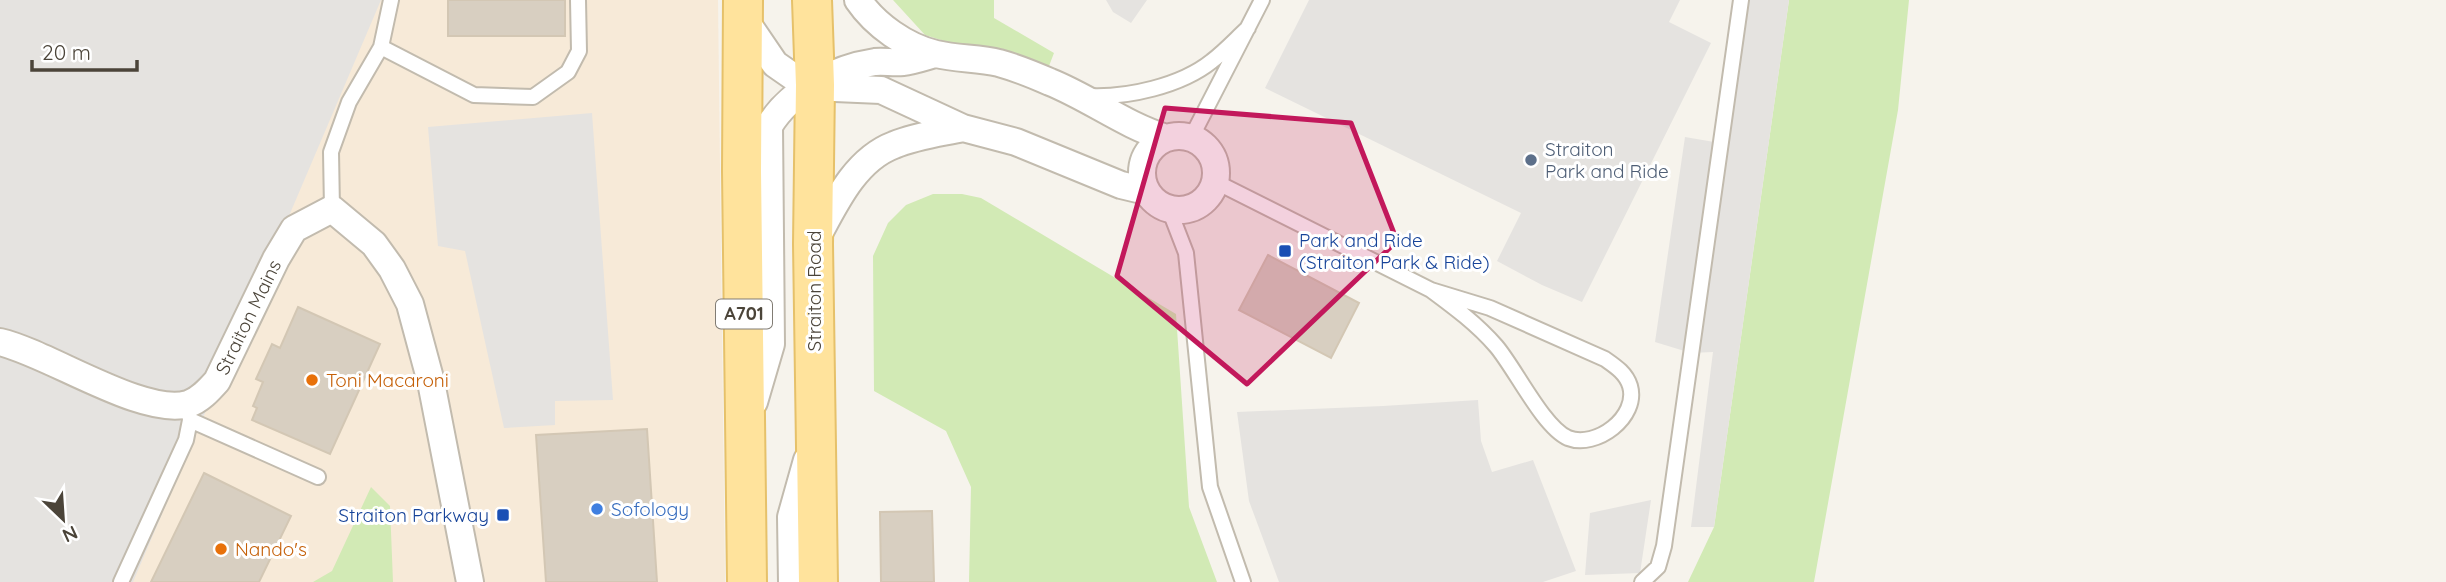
<svg xmlns="http://www.w3.org/2000/svg" width="2446" height="582" viewBox="0 0 2446 582" font-family="Quicksand,sans-serif">
<style>
.commercial{fill:#f7ead8}
.green{fill:#d2eab5}
.parking{fill:#e5e3e0}
.building{fill:#d8cfc1;stroke:#d3c7b4;stroke-width:2}
.lines{fill:none;stroke-linecap:round;stroke-linejoin:round}
.lane-casing{stroke:#c2bbae;stroke-width:18}
.street-casing{stroke:#c2bbae;stroke-width:30}
.primary-casing{stroke:#e6c16a;stroke-width:42}
.lane{stroke:#fff;stroke-width:14}
.street{stroke:#fff;stroke-width:26}
.primary{stroke:#ffe39c;stroke-width:38}
.marked{fill:#c2185b;fill-opacity:0.2;stroke:#c2185b;stroke-width:5;stroke-linejoin:round}
.service-dot{fill:#5c6f8a;stroke:#fff;stroke-width:2.5}
.transit-dot{fill:#1a4fb4;stroke:#fff;stroke-width:2.5}
.food-dot{fill:#e8710a;stroke:#fff;stroke-width:2.5}
.shop-dot{fill:#3f7fe0;stroke:#fff;stroke-width:2.5}
.labels{text-anchor:middle;stroke-width:6;stroke-linejoin:round;paint-order:stroke}
.shield{fill:#fff;stroke:#817c74;stroke-width:2}
.shield-label{font-size:18px;font-weight:bold;fill:#4b4439}
.service-label{font-size:19px;fill:#4e5e75;stroke:#fff;text-anchor:start}
.transit-label{font-size:19px;fill:#164399;stroke:#fff;text-anchor:start}
.street-label{font-size:19px;fill:#4b4439;stroke:#fff}
.food-label{font-size:19px;fill:#c56008;stroke:#fff;text-anchor:start}
.shop-label{font-size:19px;fill:#366cbe;stroke:#fff;text-anchor:start}
</style>
<rect width="100%" height="100%" fill="#f6f3ec"/>
<path class="commercial" d="M0,0H718L725,582H0Z"/>
<path class="green" d="M893,0H994V18L1054,53L1049,66L957,45L925,35Z
M1789,0H1909L1898,110L1814,582H1688L1714,527Z
M933,194H962L981,198L1176,314L1189,507L1217,582H969L971,487L946,431L874,391L873,256L888,223L906,205Z
M371,487L390,506L393,582H313L332,571Z"/>
<path class="parking" d="M0,0H381L133,582H0Z
M1106,0H1147L1131,23L1113,12Z
M1309,0H1680L1669,22L1711,43L1582,302L1542,285L1497,261L1521,213L1265,88Z
M1741,0H1789L1714,527H1691L1713,352L1691,353L1655,342L1685,137L1720,143Z
M592,113L613,400L555,401V425L504,428L465,251L438,246L428,127Z
M1478,400L1481,441L1492,472L1533,460L1576,571L1543,582H1279L1249,501L1237,412L1383,406Z
M1651,500L1640,573L1585,575L1590,513Z"/>
<path class="building" d="M448,0H565V36H448Z
M1268,255L1359,303L1331,358L1239,310Z
M298,307L380,344L330,454L252,420L257,408L253,406L263,382L256,379L272,344L280,348Z
M647,429L657,582H546L536,435Z
M204,473L291,516L259,582H151Z
M932,511L934,582H881L880,512Z"/>
<g class="lines">
<g class="lane-casing">
<path id="lane" d="M381,47L474,95L533,97L568,72L579,51L578,0
M1088,96C1127,98 1181,86 1212,61C1225,51 1236,39 1248,28
M1191,138L1262,0
M1216,182L1431,290L1490,308L1605,359C1615,366 1626,373 1630,386C1639,417 1596,449 1568,438C1543,427 1515,368 1496,346C1477,324 1454,307 1431,290
M332,209L331,152L349,102L381,47L391,0
M1169,209L1186,253L1210,487L1243,582
M189,412L190,420L318,477
M121,582L186,440L190,420
M1642,582L1658,567L1664,546L1741,0"/>
</g>
<g class="street-casing">
<path id="street" d="M858,0C875,25 906,47 936,54C957,59 979,58 999,63C1017,68 1034,75 1050,82C1090,98 1124,125 1166,138
M743,17L775,64L798,80L835,88L881,90L963,128L1016,142L1121,185L1146,191
M1142 173a37 37 0 1 1 74 0a37 37 0 1 1-74 0Z
M815,241C834,206 854,160 894,145C916,136 940,133 963,128
M0,342C48,353 143,417 188,404C200,400 209,390 217,381L276,259L294,229L332,209L374,244L392,269L410,304L431,382L470,582
M754,402L771,344L769,126C790,91 835,68 875,62C884,61 893,63 903,62C913,61 924,57 935,54
M792,582L791,517L807,460"/>
</g>
<g class="primary-casing">
<path id="primary" d="M743,0L742,171L747,582
M812,0L815,85L813,244L818,582"/>
</g>
<use href="#lane" class="lane"/>
<use href="#street" class="street"/>
<use href="#primary" class="primary"/>
</g>
<path class="marked" d="M1165,108L1351,123L1397,241L1247,384L1117,276Z"/>
<circle class="service-dot" cx="1531" cy="160" r="7"/>
<g class="transit-dot">
<rect x="1278" y="244" width="14" height="14" rx="3.5"/>
<rect x="496" y="508" width="14" height="14" rx="3.5"/>
</g>
<g class="food-dot">
<circle cx="312" cy="380" r="7"/>
<circle cx="221" cy="549" r="7"/>
</g>
<circle class="shop-dot" cx="597" cy="509" r="7"/>
<g class="labels">
<rect class="shield" x="716" y="299.5" width="56" height="29" rx="5"/>
<g class="shield-label">
<text x="744" y="320">A701</text>
</g>
<g class="service-label">
<text x="1545" y="156">Straiton<tspan x="1545" dy="22">Park and Ride</tspan></text>
</g>
<g class="transit-label">
<text x="1299" y="247">Park and Ride<tspan x="1299" dy="22">(Straiton Park &amp; Ride)</tspan></text>
<text x="489" y="522" text-anchor="end">Straiton Parkway</text>
</g>
<g class="street-label">
<text transform="translate(814 291) rotate(-90)" y="7">Straiton Road</text>
<text transform="translate(248 317) rotate(-64)" y="7">Straiton Mains</text>
</g>
<g class="food-label">
<text x="326" y="387">Toni Macaroni</text>
<text x="235" y="556">Nando's</text>
</g>
<g class="shop-label">
<text x="611" y="516">Sofology</text>
</g>
</g>
<g transform="translate(63 519) rotate(155)" stroke="#ffffff" stroke-width="5" paint-order="stroke">
<path d="M0-5L12 26L0 18L-12 26Z" fill="#4b4439"/>
<text y="-10" font-size="19" font-weight="bold" text-anchor="middle" fill="#4b4439">N</text>
</g>
<path d="M32 60v10h105v-10" fill="none" stroke="#4b4439" stroke-width="3.5"/>
<text x="42" y="60" font-size="21" fill="#4b4439" stroke="#ffffff" stroke-width="5" paint-order="stroke">20 m</text>
</svg>
